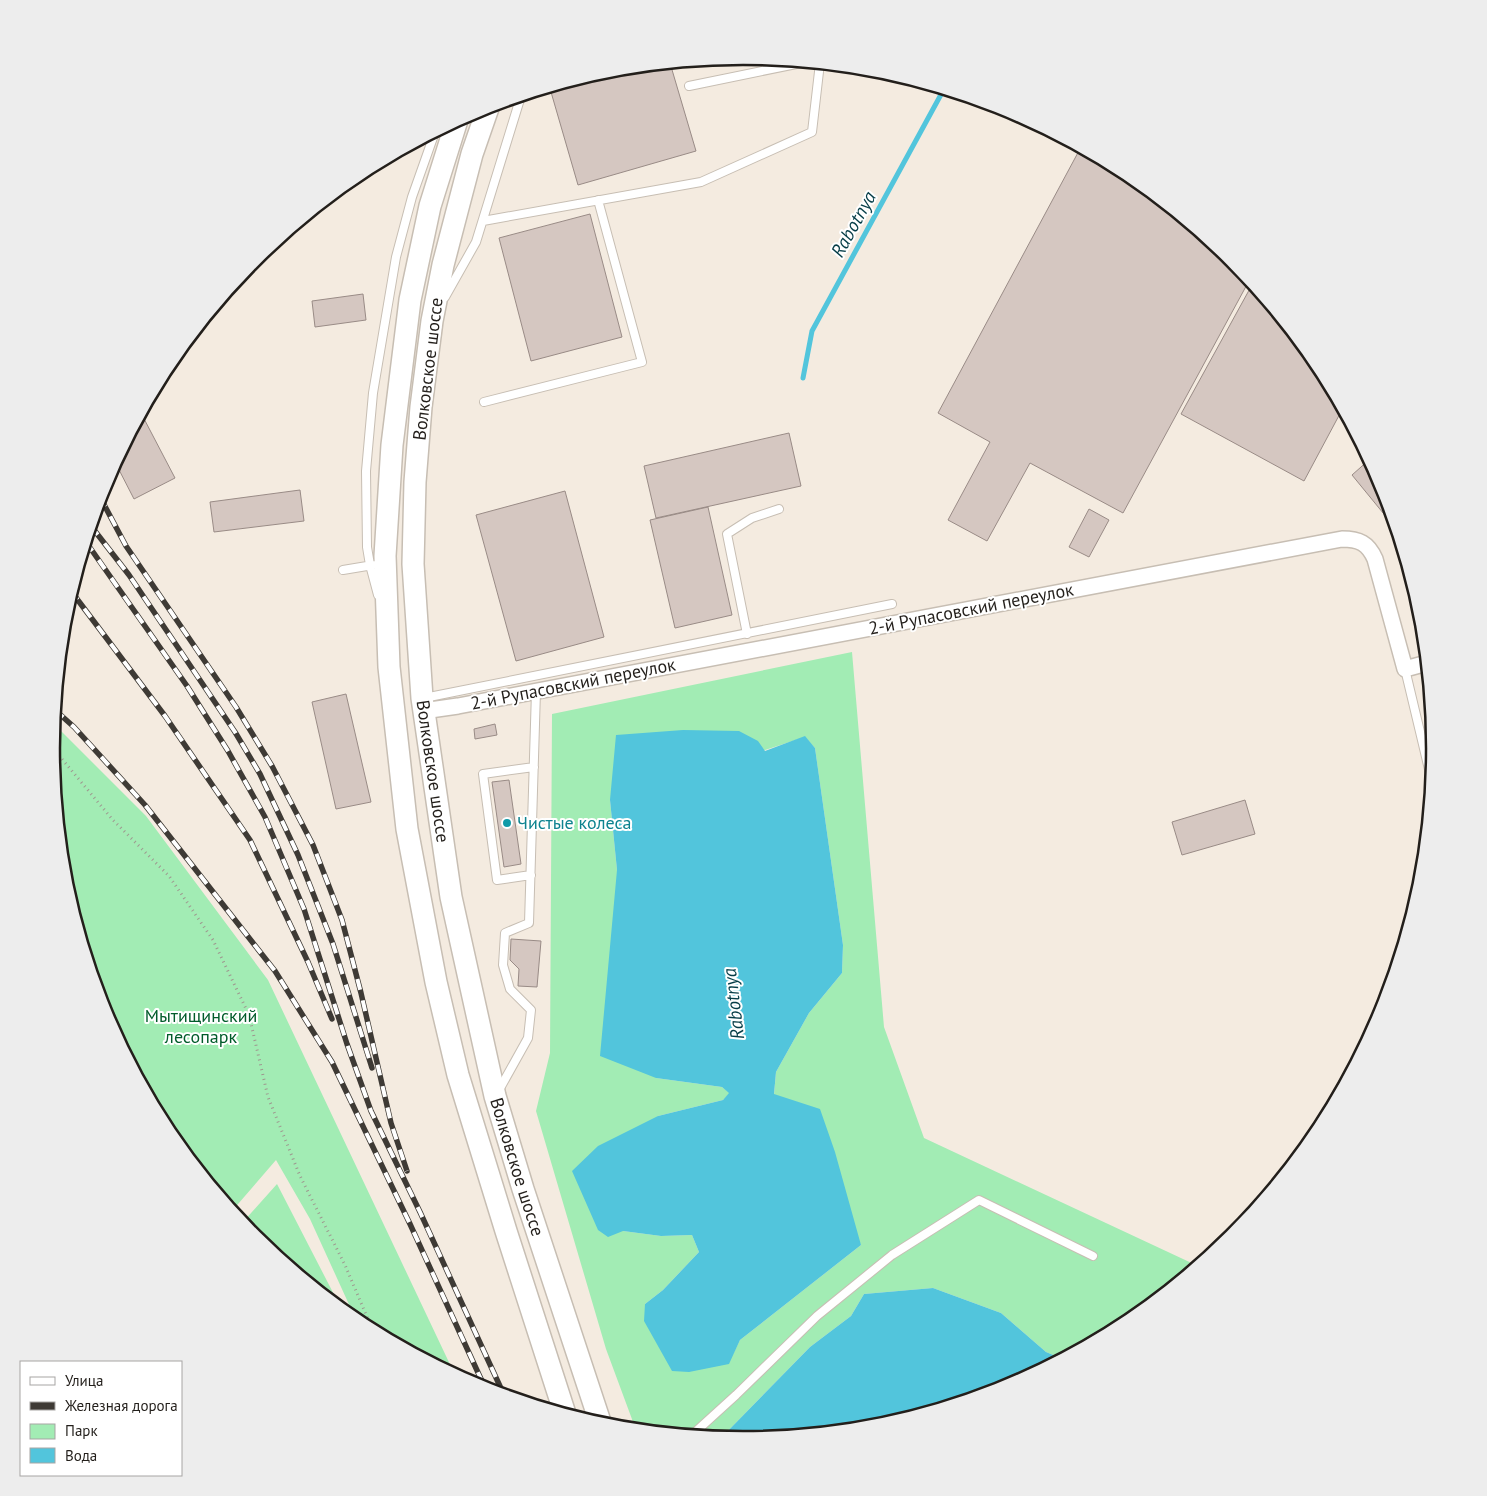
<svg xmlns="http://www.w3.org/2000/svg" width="1487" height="1496" viewBox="0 0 1487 1496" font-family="'PT Sans',sans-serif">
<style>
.green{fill:#a2ecb4;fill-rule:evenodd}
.water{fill:#52c5dc}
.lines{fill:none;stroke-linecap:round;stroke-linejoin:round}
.stream{stroke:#52c5dc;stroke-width:5}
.building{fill:#d5c7c1;stroke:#998b86}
.service-casing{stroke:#c7beb3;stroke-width:10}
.minor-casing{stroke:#c7beb3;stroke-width:18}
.secondary-casing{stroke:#c7beb3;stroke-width:24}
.path{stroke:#9e988f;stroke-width:3;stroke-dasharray:1 4;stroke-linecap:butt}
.service{stroke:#fff;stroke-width:8}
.minor{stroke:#fff;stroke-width:15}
.secondary{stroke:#fff;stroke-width:21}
.rail-casing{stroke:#3e3a35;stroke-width:5.5}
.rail{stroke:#fff;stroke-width:4;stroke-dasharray:11;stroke-linecap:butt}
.culture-dot{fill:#0f9aa8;stroke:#fff;stroke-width:2}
.labels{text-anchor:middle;stroke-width:4;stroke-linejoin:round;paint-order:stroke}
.street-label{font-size:18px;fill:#231f1b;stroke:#fff}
.culture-label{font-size:18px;fill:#0d838f;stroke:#fff;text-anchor:start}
.park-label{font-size:18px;fill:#015b2a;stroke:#fff}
.water-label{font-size:19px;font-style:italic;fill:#063d47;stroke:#fff}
.rim{fill:none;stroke:#231f1b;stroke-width:2.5}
</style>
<rect width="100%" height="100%" fill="#f4ebe0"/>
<path class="green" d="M852,652L884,1027L924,1138L1198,1266L1128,1324L1063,1359L1046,1352L1001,1313L933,1288L864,1294L851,1316L810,1347L721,1438L636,1430L606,1349L536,1111L550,1053L552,714ZM805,737L815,748L843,945L842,973L809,1013L776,1072L774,1095L861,1245L740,1340L728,1364L645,1304L663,1290L699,1252L692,1235L661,1236L623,1231L658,1116L723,1100L730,1093L722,1087L656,1078L617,870L610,800Z
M54,724L146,816L268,980L455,1375L357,1322L310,1219L276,1160L232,1211L168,1132L104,1013L65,883L51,748Z
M277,1184L342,1310L254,1237L242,1223Z"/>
<path class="water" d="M683,730L739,731L758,741L765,751L805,736L815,748L843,945L842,973L809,1013L776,1072L774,1094L820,1109L835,1152L861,1245L740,1340L729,1364L689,1372L672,1371L644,1321L645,1304L663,1290L699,1252L692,1235L661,1236L623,1231L608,1237L598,1230L572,1171L598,1146L658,1116L723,1100L729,1093L722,1087L656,1078L600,1056L617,870L610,800L616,735Z
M933,1288L1001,1313L1046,1352L1063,1359L1008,1388L878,1427L743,1440L721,1438L810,1347L851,1316L864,1294Z"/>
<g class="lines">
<path class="stream" d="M803,378L812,331L944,89"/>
</g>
<path class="building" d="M670,63L696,151L578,185L551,92L645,65Z
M1081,147L1128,173L1233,259L1250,279L1123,513L1030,463L987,541L948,520L990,442L938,413Z
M590,214L622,337L531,361L499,238Z
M1253,283L1319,364L1343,408L1304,481L1181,414Z
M363,294L366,320L315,327L312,301Z
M141,413L175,478L134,499L115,462Z
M789,433L801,486L656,518L644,466Z
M1370,459L1383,483L1397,530L1352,475Z
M300,490L304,521L214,532L210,502Z
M565,491L604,637L516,661L476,515Z
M708,507L732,615L675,628L650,520Z
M1089,509L1109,520L1089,557L1069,547Z
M346,694L371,802L336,809L312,702Z
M495,724L497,735L475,739L474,729Z
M509,780L521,864L504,867L492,782Z
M1245,800L1255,834L1182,855L1172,822Z
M511,939L541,941L537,987L518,986L519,969L510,960Z"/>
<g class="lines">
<g class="service-casing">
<path id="service" d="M689,86L806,62
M483,221L701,182L812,132L820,63
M445,297L476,242L521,96
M484,402L642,362L598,200
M343,570L373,565
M378,595L370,565L367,547L366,471L373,393L396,257L412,197L435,132
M747,634L727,534L752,518L779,509
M1405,669L1432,782
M424,698L892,604
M531,875L497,880L483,774L534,767
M499,1090L528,1038L531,1010L510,989L503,965L505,933L529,923L536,691
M692,1435L736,1395L817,1316L892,1255L979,1200L1093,1256"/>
</g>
<g class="minor-casing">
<path id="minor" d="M423,711L458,706L1342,539C1359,539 1368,543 1375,559L1405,669L1427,663"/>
</g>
<g class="secondary-casing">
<g id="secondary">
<path id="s1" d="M489,105L472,154L443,265L432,321L421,407L415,482L413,564L422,698L451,897L495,1096L523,1189L601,1425"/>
<path d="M457,120L430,206L410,300L392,445L385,556L389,667L407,829L436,982L458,1075L506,1231L565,1414"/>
</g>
</g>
<path class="path" d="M51,749L62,759L112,819L169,876L213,940L249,1015L268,1097L300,1176L345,1265L373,1331"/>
<use href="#service" class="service"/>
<use href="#minor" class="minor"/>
<use href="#secondary" class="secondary"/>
<g class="rail-casing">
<path id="rail" d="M100,497L126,546L236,707L272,766L313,845L342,920L361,993L391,1123L407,1171
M91,526L129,575L235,732L260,774L298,855L333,944L372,1068
M86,542L187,686L228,751L265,817L304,909L347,1044L371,1111L420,1212L504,1395
M71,591L165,716L250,840L308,962L332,1019
M55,710L74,727L145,805L275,971L332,1062L410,1224L486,1390"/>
</g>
<use href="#rail" class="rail"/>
</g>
<circle class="culture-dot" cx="507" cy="823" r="5"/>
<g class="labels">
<g class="street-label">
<text transform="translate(428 369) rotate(-83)" y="6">Волковское шоссе</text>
<text transform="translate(971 609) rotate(-11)" y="6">2-й Рупасовский переулок</text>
<text transform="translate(573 684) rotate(-11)" y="6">2-й Рупасовский переулок</text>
<text dy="6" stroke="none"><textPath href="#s1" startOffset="676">Волковское шоссе</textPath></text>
<text dy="6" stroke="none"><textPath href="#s1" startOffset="1081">Волковское шоссе</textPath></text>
</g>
<g class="culture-label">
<text x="517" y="829">Чистые колеса</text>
</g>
<g class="park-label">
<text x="201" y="1022">Мытищинский<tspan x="201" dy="21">лесопарк</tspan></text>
</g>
<g class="water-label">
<text transform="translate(853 224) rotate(-61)" y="7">Rabotnya</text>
<text transform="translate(733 1004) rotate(-97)" y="7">Rabotnya</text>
</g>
</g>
<path d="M0 0H1487V1496H0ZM60 748a683 683 0 1 1 1366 0a683 683 0 1 1-1366 0Z" fill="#ededed" fill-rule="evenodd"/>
<path class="rim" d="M60 748a683 683 0 1 1 1366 0a683 683 0 1 1-1366 0Z"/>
<rect x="20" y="1361" width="162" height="115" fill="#ffffff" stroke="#a7a5a4"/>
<rect x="30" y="1377" width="25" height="8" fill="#ffffff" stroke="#a7a5a4"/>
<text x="65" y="1386" font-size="15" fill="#231f1b">Улица</text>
<rect x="30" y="1402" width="25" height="8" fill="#3e3a35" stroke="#a7a5a4"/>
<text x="65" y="1411" font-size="15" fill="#231f1b">Железная дорога</text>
<rect x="30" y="1424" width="25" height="15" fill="#a2ecb4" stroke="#a7a5a4"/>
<text x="65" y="1436" font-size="15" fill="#231f1b">Парк</text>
<rect x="30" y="1448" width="25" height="15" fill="#52c5dc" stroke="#a7a5a4"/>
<text x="65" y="1461" font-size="15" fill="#231f1b">Вода</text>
</svg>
